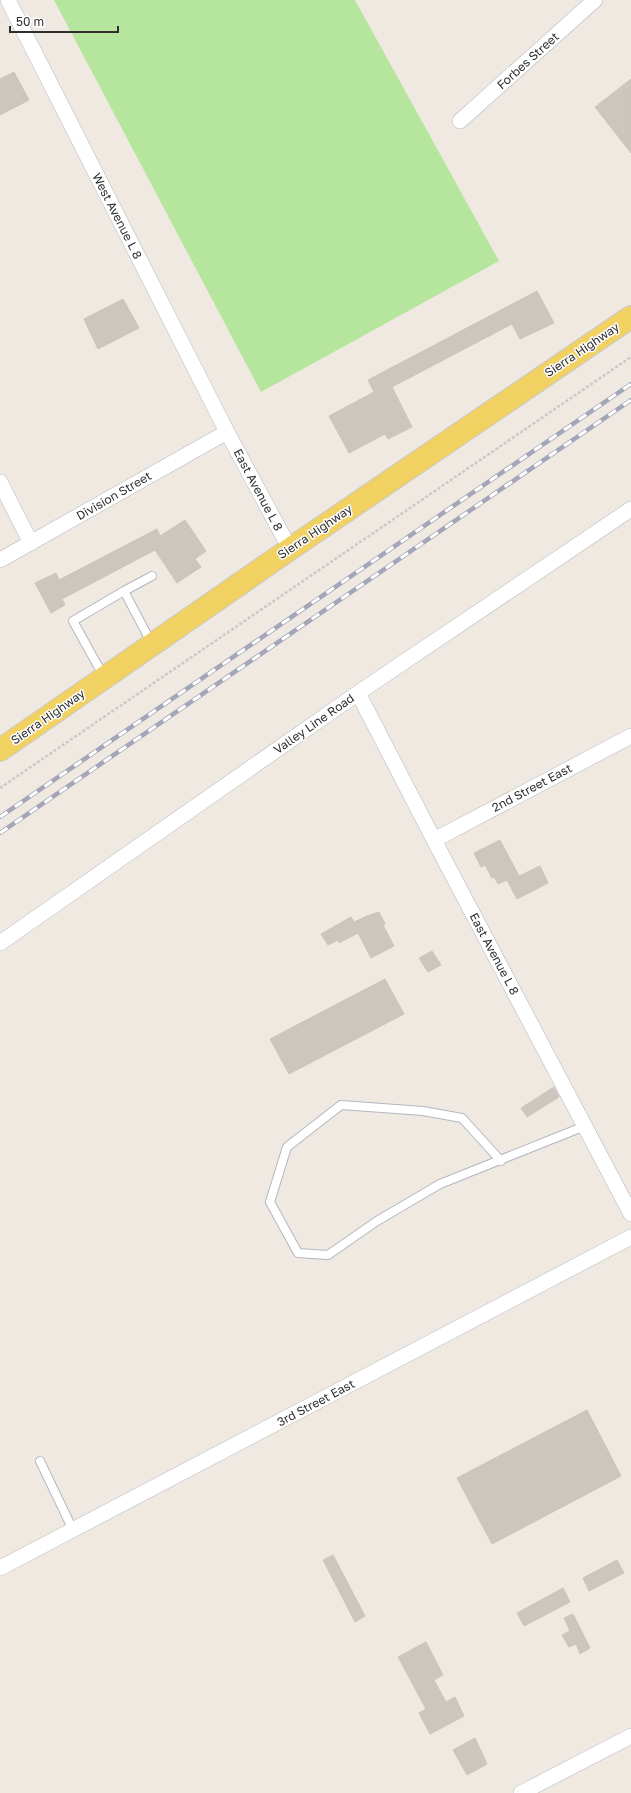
<svg xmlns="http://www.w3.org/2000/svg" width="631" height="1793" viewBox="0 0 631 1793" font-family="'Golos Text',sans-serif">
<style>
.green{fill:#b6e59e}
.building{fill:#cbc7bf;stroke:#cbc5ba}
.lines{fill:none;stroke-linecap:round;stroke-linejoin:round}
.lane-casing{stroke:#b4b7c1;stroke-width:10}
.street-casing{stroke:#b4b7c1;stroke-width:16}
.primary-casing{stroke:#c9c9c9;stroke-width:24}
.path{stroke:#c9c9c9;stroke-width:2.5;stroke-dasharray:3 2;stroke-linecap:butt}
.lane{stroke:#fff;stroke-width:8}
.street{stroke:#fff;stroke-width:15}
.primary{stroke:#f2d163;stroke-width:22}
.rail-casing{stroke:#a3a6b8;stroke-width:4.5}
.rail{stroke:#fff;stroke-width:3;stroke-dasharray:9;stroke-linecap:butt}
.labels{text-anchor:middle;stroke-width:3;stroke-linejoin:round;paint-order:stroke}
.street-label{font-size:12px;fill:#2e2e2e;stroke:#fff}
</style>
<rect width="100%" height="100%" fill="#efe9e1"/>
<path class="green" d="M54,0H355L499,261L261,392Z"/>
<path class="building" d="M14,72L29,100L0,115V79Z
M631,79V153L595,107Z
M537,291L554,323L520,339L512,324L392,387L412,427L388,439L385,434L349,453L329,416L374,392L368,380Z
M123,299L139,328L98,349L84,319Z
M185,520L206,551L195,559L201,567L177,583L155,550L62,599L65,605L51,613L35,583L56,573L59,580L157,529L160,536Z
M500,840L519,876L540,866L548,883L517,899L507,880L498,884L494,877L492,878L485,865L481,867L474,853Z
M379,912L385,924L383,925L394,946L371,958L358,933L339,943L338,940L328,945L321,934L351,917L354,922L367,916Z
M432,951L441,965L428,972L419,958Z
M385,979L404,1014L289,1074L270,1039Z
M554,1087L559,1097L527,1117L521,1108Z
M587,1410L621,1476L492,1544L457,1478Z
M333,1555L365,1616L355,1622L323,1560Z
M617,1560L624,1573L589,1591L583,1578Z
M563,1588L570,1602L524,1626L517,1613Z
M573,1614L590,1648L580,1654L576,1644L569,1647L562,1635L570,1631L564,1618Z
M426,1642L443,1675L434,1680L446,1702L455,1697L464,1716L430,1734L419,1713L426,1709L398,1657Z
M475,1738L487,1764L467,1775L453,1750Z"/>
<g class="lines">
<g class="lane-casing">
<path id="lane" d="M124,591L152,576
M104,677L73,621L124,591L152,644
M501,1161L462,1118L423,1111L341,1105L287,1147L270,1202L298,1253L328,1255L377,1221L440,1184L585,1126
M40,1461L73,1530"/>
</g>
<g class="street-casing">
<path id="street" d="M8,0L227,432L290,549
M460,121L595,0
M0,482L31,543
M0,560L227,432
M358,693L434,840L631,1214
M434,840L631,736
M0,943L358,693L631,509
M0,1568L631,1237
M521,1793L631,1736"/>
</g>
<g class="primary-casing">
<path id="primary" d="M0,750L290,549L631,317"/>
</g>
<path class="path" d="M0,788L631,357"/>
<use href="#lane" class="lane"/>
<use href="#street" class="street"/>
<use href="#primary" class="primary"/>
<g class="rail-casing">
<path id="rail" d="M0,817L631,384
M0,833L631,400"/>
</g>
<use href="#rail" class="rail"/>
</g>
<g class="labels">
<g class="street-label">
<text transform="translate(528 61) rotate(-42)" y="4">Forbes Street</text>
<text transform="translate(117 216) rotate(63)" y="4">West Avenue L 8</text>
<text transform="translate(582 350) rotate(-34)" y="4">Sierra Highway</text>
<text transform="translate(258 490) rotate(62)" y="4">East Avenue L 8</text>
<text transform="translate(114 496) rotate(-30)" y="4">Division Street</text>
<text transform="translate(315 532) rotate(-34)" y="4">Sierra Highway</text>
<text transform="translate(48 717) rotate(-35)" y="4">Sierra Highway</text>
<text transform="translate(314 724) rotate(-35)" y="4">Valley Line Road</text>
<text transform="translate(532 788) rotate(-28)" y="4">2nd Street East</text>
<text transform="translate(494 954) rotate(62)" y="4">East Avenue L 8</text>
<text transform="translate(316 1403) rotate(-28)" y="4">3rd Street East</text>
</g>
</g>
<path d="M10 26v6h108v-6" fill="none" stroke="#2e2e2e" stroke-width="2"/>
<text x="16" y="26" font-size="12" fill="#2e2e2e" stroke="#ffffff" stroke-width="3" paint-order="stroke">50 m</text>
</svg>
